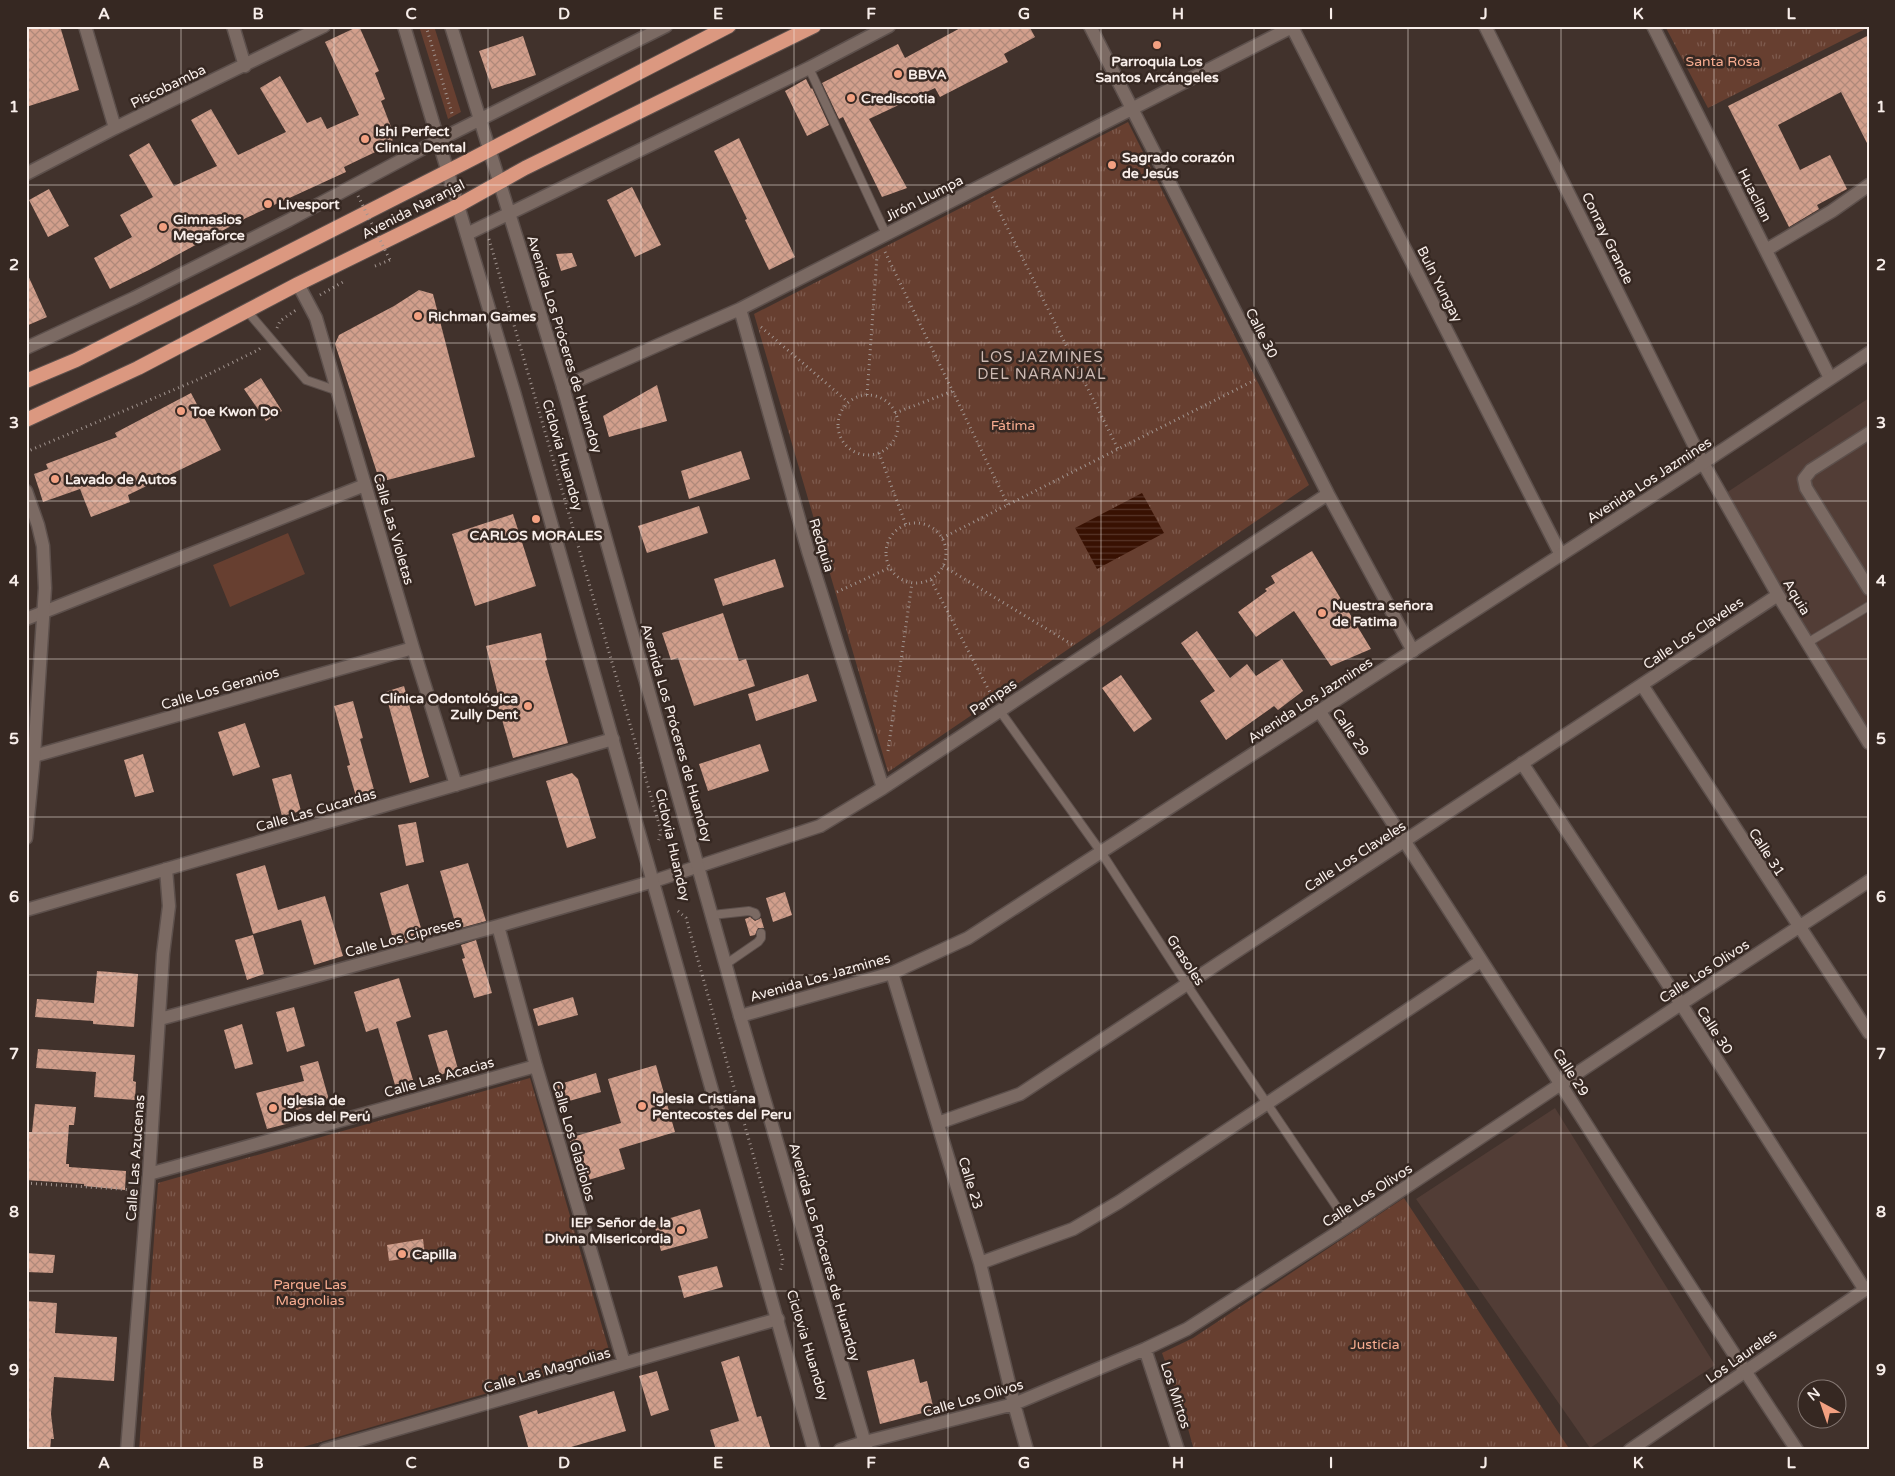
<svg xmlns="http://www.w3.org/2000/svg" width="1895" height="1476" viewBox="0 0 1895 1476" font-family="'Varela Round',sans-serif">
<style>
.built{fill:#523d36}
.grass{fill:#673f30}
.park{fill:url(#park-tufts)}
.water{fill:url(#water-rules)}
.building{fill:url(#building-cross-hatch)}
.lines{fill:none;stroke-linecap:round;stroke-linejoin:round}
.service-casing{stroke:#5d504c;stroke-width:10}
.minor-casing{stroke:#5d504c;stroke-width:15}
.tertiary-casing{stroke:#5d504c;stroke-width:15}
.secondary-casing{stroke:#5d504c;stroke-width:15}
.trunk-casing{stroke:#5d504c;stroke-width:16}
.path{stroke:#a1948f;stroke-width:3;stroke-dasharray:1 4;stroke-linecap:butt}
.service{stroke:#7b6a63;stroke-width:8}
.minor{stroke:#7b6a63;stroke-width:12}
.tertiary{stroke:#7b6a63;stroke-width:12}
.secondary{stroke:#7b6a63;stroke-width:12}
.trunk{stroke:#db9880;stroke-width:14}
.path-bridge{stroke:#a1948f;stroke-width:3;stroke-dasharray:1 4;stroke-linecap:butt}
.grid{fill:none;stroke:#f8eeea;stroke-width:1;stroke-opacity:0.55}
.poi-dot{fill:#f2a081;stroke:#362822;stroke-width:2}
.labels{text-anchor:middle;stroke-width:5;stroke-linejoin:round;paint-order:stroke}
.poi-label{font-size:14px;font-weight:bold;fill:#f8eeea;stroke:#362822;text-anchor:start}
.park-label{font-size:14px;fill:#f7ac90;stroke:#362822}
.street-label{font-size:14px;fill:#f8eeea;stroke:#362822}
.neighbourhood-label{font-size:15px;letter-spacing:1px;fill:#cdbab3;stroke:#362822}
.neatline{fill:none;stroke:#f8eeea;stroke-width:2}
.grid-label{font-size:16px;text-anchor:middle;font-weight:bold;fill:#f8eeea}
</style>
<defs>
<pattern id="park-tufts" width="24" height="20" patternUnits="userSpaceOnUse" patternTransform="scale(1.25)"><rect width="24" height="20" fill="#673f30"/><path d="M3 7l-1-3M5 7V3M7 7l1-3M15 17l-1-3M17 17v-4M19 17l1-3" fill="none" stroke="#7e5b4e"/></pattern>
<pattern id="water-rules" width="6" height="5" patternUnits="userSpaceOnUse" patternTransform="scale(1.25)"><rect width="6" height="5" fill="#381102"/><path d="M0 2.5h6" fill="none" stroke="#563427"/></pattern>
<pattern id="building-cross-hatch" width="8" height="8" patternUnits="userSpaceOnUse" patternTransform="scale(1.25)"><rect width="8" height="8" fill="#d29f8c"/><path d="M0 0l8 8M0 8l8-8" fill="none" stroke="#b0897a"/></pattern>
</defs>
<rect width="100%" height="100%" fill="#41322c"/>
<path class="built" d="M1869,398V743L1726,493Z
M1555,1108L1715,1365L1590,1448L1416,1199Z"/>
<path class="grass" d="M419,26H434L461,112L448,119Z
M288,533L305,574L230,607L213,565Z"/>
<path class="park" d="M1665,26H1869V27L1708,108Z
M1128,122L1309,485L888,772L754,314Z
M530,1078L611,1357L293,1450H139L158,1183Z
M1404,1198L1570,1450H1194L1183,1411L1162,1353L1193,1338Z"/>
<path class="water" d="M1142,493L1164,533L1097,569L1075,528Z"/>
<path class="building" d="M26,26H60L79,90L26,107Z
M359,26L379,71L375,73L385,99L381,101L393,132L392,144L344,167L346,172L246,218L149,270L110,289L94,258L132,237L120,215L153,197L129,155L149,143L174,186L217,166L191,120L211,109L238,155L286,132L260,88L280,76L307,123L321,117L327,129L359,115L325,42Z
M964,26H1029L1035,37L1004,54L1008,62L940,97L935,88L869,119L907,188L882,197L843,117L839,119L822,83L898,44L905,58Z
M1869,35V147L1841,92L1778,125L1800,170L1830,155L1847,189L1817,205L1819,209L1789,227L1728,106Z
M523,36L536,75L492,89L479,51Z
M806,79L811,89L812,88L829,125L807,136L785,91Z
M739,138L795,257L769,270L745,220L747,219L714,151Z
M632,187L661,245L635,257L607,200Z
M49,189L69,226L48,237L29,200Z
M572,253L577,266L561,271L556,254Z
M26,271L47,317L26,326Z
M419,290L433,294L475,457L380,482L335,344L339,335L394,306Z
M261,378L282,411L266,421L244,389Z
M657,385L667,421L609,437L603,416Z
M191,393L221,450L128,495L130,502L91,517L80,489L43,502L34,474L48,469L46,464L117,437L115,433Z
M741,451L750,479L689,499L681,471Z
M699,506L708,533L647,553L638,526Z
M513,514L536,586L475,606L452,534Z
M1312,551L1371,649L1331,666L1294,611L1256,637L1238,612L1267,591L1265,589L1275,583L1271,576Z
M775,559L784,587L723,606L714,579Z
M723,613L739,661L746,659L755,686L694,706L678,658L671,660L662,633Z
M1197,631L1230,678L1247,664L1256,676L1282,659L1303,691L1278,710L1274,706L1226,740L1200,701L1215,691L1181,643Z
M541,633L547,660L545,661L568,743L513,758L496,699H499L486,646Z
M808,674L817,701L756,721L748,694Z
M1121,675L1152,719L1134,732L1102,688Z
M404,686L429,777L410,783L385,692Z
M353,701L363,738L360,739L376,797L358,803L347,766L350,765L334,706Z
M245,723L260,767L233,776L218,732Z
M760,744L769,771L708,791L699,764Z
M143,754L154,792L135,797L124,760Z
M572,773L578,779L596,838L567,848L546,781Z
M291,774L301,811L282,816L272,779Z
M416,822L424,862L406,866L398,825Z
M468,863L486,921L457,929L440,871Z
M265,865L278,910L325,896L343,956L314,965L301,920L253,934L236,874Z
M408,884L424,938L395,946L380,893Z
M785,892L792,915L773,922L766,898Z
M750,917L755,921L761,918L764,928H758L755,935L750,936L745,919Z
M253,935L264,974L247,980L235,940Z
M476,940L492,993L474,998L462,959L465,958L461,945Z
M97,971L138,974L134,1027L93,1024V1021L35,1017L37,999L94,1003Z
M399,978L411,1017L396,1022L413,1080L395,1085L378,1028L366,1032L354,992Z
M573,997L578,1015L538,1026L533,1009Z
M294,1007L305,1046L287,1052L276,1012Z
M242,1024L253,1064L235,1069L224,1030Z
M447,1030L458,1069L440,1075L428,1035Z
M38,1049L135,1055L133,1081L136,1082L135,1100L94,1097L96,1072L36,1068Z
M318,1061L329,1100L287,1113L290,1123L267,1129L256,1093L304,1081L300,1066Z
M656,1065L675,1132L619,1149L625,1169L585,1181L578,1155L574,1156L569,1138L621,1123L608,1079Z
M596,1073L601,1092L562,1103L557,1085Z
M35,1104L76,1107L74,1125H69L66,1164H69V1167L126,1171L125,1190L84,1186V1184L26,1180L29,1151H26L27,1132H32Z
M700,1209L708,1238L661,1251L654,1223Z
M423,1239L425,1255L389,1261L387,1245Z
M26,1253L55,1255L53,1273L26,1272Z
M717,1266L723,1287L684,1298L678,1276Z
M26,1301L57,1303L55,1333L117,1337L114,1381L54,1377L51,1414L54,1439H51L50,1450H26Z
M739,1356L757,1417L761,1416L771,1450H716L710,1430L739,1421L721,1362Z
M914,1359L920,1383L927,1381L934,1410L880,1424L867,1371Z
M657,1371L669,1410L651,1416L639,1376Z
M614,1391L626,1431L561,1450H529L519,1416L537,1410L538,1414Z"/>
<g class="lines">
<g class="service-casing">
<path id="service" d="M809,68L886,234
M247,311L306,380L338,391
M1807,643L1869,606
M1000,711L1101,852L1187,985L1349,1225
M712,915L749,911L755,913L756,915
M726,964L758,942L761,938V933"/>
</g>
<g class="minor-casing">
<path id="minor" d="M85,26L115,128
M233,26L245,66
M1090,26L1328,494L1413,651
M1485,26L1703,463L1778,595L1869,743
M1653,26L1830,378
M1292,27L1561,555
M26,174L115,128L324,26
M1766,250L1832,211L1869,185
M298,284L316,318L413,648L456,785
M740,309L808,551L883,788
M563,387L740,309L1294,26
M1869,433L1811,470L1804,479L1806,488L1869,589
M26,619L365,485
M1642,685L1869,1033
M34,756L413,648
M1522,763L1681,1004L1865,1290
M26,910L613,739
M498,926L536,1066L624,1363
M892,973L980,1263L1014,1404L1027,1450
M160,1019L498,926L654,881L820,826L883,788L1328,494
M938,1123L1020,1094L1778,595
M149,1174L536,1066
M980,1263L1073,1229L1119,1202L1481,961
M1145,1349L1178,1450
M865,1442L1014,1404L1145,1349L1187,1329L1349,1225L1681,1004L1869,881
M127,1450L149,1174L163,954L169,906L166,869
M325,1450L778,1319
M1630,1450L1869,1287"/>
</g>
<g class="tertiary-casing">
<path id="tertiary" d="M26,348L134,298L289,220L439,140
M26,491L38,525L43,546L45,588L34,756L26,838
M1320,712C1482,956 1635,1206 1797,1450
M740,1016L892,973L968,938L1703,463L1869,353
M840,1450L865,1442"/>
</g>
<g class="secondary-casing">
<path id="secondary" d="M404,26L514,392L814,1450
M451,26L563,387L740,1016L867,1450
M439,140L666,26
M467,234L809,68L889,26"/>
</g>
<g class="trunk-casing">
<path id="trunk" d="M26,381L76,360L466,162L729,26
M26,420L138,368L298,284L459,205L525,168L814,26"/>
</g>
<path class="path" d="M426,26L453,117
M992,197L1118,449
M489,239L661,831L658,843
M885,252L1008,505
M375,266L390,260
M320,295L343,282
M761,327L848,402
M277,328L280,321L296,310
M838 425a30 30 0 1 1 60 0a30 30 0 1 1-60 0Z
M867,395L877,256
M895,413L953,391
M26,452L197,380L258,350L263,346
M879,453L906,525
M886 553a30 30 0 1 1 60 0a30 30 0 1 1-60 0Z
M942,538L1255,380
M943,566L1073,645
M931,580L993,698
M837,592L889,568
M888,751L912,583
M678,911L686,918L783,1260L780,1272
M26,1183L135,1190"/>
<use href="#service" class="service"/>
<use href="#minor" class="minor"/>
<use href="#tertiary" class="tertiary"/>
<use href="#secondary" class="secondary"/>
<use href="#trunk" class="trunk"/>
<path class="path-bridge" d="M358,196L390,260"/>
</g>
<path class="grid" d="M181,26V1450M334,26V1450M488,26V1450M641,26V1450M794,26V1450M948,26V1450M1101,26V1450M1254,26V1450M1408,26V1450M1561,26V1450M1714,26V1450M26,185H1869M26,343H1869M26,501H1869M26,659H1869M26,817H1869M26,975H1869M26,1133H1869M26,1291H1869"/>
<g class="poi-dot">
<circle cx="1157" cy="45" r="5"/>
<circle cx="898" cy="74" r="5"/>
<circle cx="851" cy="98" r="5"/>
<circle cx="365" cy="139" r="5"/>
<circle cx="1112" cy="165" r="5"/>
<circle cx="268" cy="204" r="5"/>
<circle cx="163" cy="227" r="5"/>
<circle cx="418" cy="316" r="5"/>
<circle cx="181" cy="411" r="5"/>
<circle cx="55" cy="479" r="5"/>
<circle cx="536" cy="519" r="5"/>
<circle cx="1322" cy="613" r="5"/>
<circle cx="528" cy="706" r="5"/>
<circle cx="642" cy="1106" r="5"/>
<circle cx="273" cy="1108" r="5"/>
<circle cx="681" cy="1230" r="5"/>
<circle cx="402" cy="1254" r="5"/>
</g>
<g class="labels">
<g class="poi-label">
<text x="1157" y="66" text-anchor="middle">Parroquia Los<tspan x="1157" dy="16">Santos Arcángeles</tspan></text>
<text x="908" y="79">BBVA</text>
<text x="861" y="103">Crediscotia</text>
<text x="375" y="136">Ishi Perfect<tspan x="375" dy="16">Clinica Dental</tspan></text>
<text x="1122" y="162">Sagrado corazón<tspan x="1122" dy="16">de Jesús</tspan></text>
<text x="278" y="209">Livesport</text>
<text x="173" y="224">Gimnasios<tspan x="173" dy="16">Megaforce</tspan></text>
<text x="428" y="321">Richman Games</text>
<text x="191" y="416">Toe Kwon Do</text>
<text x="65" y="484">Lavado de Autos</text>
<text x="536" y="540" text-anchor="middle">CARLOS MORALES</text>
<text x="1332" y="610">Nuestra señora<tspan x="1332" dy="16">de Fatima</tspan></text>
<text x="518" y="703" text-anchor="end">Clínica Odontológica<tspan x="518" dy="16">Zully Dent</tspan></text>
<text x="652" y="1103">Iglesia Cristiana<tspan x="652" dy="16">Pentecostes del Peru</tspan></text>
<text x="283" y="1105">Iglesia de<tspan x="283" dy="16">Dios del Perú</tspan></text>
<text x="671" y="1227" text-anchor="end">IEP Señor de la<tspan x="671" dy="16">Divina Misericordia</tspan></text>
<text x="412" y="1259">Capilla</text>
</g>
<g class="park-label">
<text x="1723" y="66">Santa Rosa</text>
<text x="1013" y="430">Fátima</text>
<text x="310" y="1289">Parque Las<tspan x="310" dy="16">Magnolias</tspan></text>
<text x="1375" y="1349">Justicia</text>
</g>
<g class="street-label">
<text transform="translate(168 86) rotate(-26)" y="5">Piscobamba</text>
<text transform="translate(1755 195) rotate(63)" y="5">Huacllan</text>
<text transform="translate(924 198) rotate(-27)" y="5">Jirón Llumpa</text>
<text transform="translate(413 209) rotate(-27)" y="5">Avenida Naranjal</text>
<text transform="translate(1608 238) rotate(64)" y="5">Conray Grande</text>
<text transform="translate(1440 284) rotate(63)" y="5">Buln Yungay</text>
<text transform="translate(1262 333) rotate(63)" y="5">Calle 30</text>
<text transform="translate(565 344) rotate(73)" y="5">Avenida Los Próceres de Huandoy</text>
<text transform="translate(563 455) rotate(74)" y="5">Ciclovia Huandoy</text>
<text transform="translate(1649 480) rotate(-33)" y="5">Avenida Los Jazmines</text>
<text transform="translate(394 529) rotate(74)" y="5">Calle Las Violetas</text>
<text transform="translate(822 545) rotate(73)" y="5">Redquia</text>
<text transform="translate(1797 597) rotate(59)" y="5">Aquia</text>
<text transform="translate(1693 633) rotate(-34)" y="5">Calle Los Claveles</text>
<text transform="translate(220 688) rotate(-16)" y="5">Calle Los Geranios</text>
<text transform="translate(993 697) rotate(-34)" y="5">Pampas</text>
<text transform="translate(1310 700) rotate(-33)" y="5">Avenida Los Jazmines</text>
<text transform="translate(1351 732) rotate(56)" y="5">Calle 29</text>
<text transform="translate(677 733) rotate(74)" y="5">Avenida Los Próceres de Huandoy</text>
<text transform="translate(316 810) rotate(-16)" y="5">Calle Las Cucardas</text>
<text transform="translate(673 845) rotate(77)" y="5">Ciclovia Huandoy</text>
<text transform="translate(1767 852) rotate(57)" y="5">Calle 31</text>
<text transform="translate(1355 856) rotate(-33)" y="5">Calle Los Claveles</text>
<text transform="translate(403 937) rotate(-15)" y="5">Calle Los Cipreses</text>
<text transform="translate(1186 960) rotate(57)" y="5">Grasoles</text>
<text transform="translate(1704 971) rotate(-33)" y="5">Calle Los Olivos</text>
<text transform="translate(820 977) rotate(-16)" y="5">Avenida Los Jazmines</text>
<text transform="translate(1715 1030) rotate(57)" y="5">Calle 30</text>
<text transform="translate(1571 1072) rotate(57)" y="5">Calle 29</text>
<text transform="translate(439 1077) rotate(-16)" y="5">Calle Las Acacias</text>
<text transform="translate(574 1141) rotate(74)" y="5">Calle Los Gladiolos</text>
<text transform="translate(135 1158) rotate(-86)" y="5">Calle Las Azucenas</text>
<text transform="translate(971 1183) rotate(73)" y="5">Calle 23</text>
<text transform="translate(1367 1195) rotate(-33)" y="5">Calle Los Olivos</text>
<text transform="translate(825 1252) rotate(74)" y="5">Avenida Los Próceres de Huandoy</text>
<text transform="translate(808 1345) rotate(73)" y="5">Ciclovia Huandoy</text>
<text transform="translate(1741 1356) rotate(-35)" y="5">Los Laureles</text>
<text transform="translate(547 1370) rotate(-16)" y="5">Calle Las Magnolias</text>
<text transform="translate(1176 1395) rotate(72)" y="5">Los Mirtos</text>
<text transform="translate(973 1398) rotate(-16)" y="5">Calle Los Olivos</text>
</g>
<g class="neighbourhood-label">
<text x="1042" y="362">LOS JAZMINES<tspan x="1042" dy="17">DEL NARANJAL</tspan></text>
</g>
</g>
<rect width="1895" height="1476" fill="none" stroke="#362822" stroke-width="55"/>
<g transform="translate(1822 1404) rotate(320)"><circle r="24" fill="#362822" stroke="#847772"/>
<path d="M0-4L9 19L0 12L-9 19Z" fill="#f2a081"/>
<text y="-8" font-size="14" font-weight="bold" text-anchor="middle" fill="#f8eeea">N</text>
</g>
<rect x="28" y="28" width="1840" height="1420" class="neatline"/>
<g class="grid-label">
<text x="104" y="19">A</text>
<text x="258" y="19">B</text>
<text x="411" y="19">C</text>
<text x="564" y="19">D</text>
<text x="718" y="19">E</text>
<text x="871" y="19">F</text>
<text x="1024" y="19">G</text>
<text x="1178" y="19">H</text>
<text x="1331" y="19">I</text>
<text x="1484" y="19">J</text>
<text x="1638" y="19">K</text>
<text x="1791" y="19">L</text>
<text x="14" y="112">1</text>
<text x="1881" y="112">1</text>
<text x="14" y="270">2</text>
<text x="1881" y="270">2</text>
<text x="14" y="428">3</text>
<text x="1881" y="428">3</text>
<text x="14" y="586">4</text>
<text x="1881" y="586">4</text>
<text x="14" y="744">5</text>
<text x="1881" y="744">5</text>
<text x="14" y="902">6</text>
<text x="1881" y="902">6</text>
<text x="14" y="1059">7</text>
<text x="1881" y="1059">7</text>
<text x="14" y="1217">8</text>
<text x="1881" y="1217">8</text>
<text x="14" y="1375">9</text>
<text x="1881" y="1375">9</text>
<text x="104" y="1468">A</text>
<text x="258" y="1468">B</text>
<text x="411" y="1468">C</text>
<text x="564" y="1468">D</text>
<text x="718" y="1468">E</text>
<text x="871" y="1468">F</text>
<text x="1024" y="1468">G</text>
<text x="1178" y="1468">H</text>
<text x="1331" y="1468">I</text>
<text x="1484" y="1468">J</text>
<text x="1638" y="1468">K</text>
<text x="1791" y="1468">L</text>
</g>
</svg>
